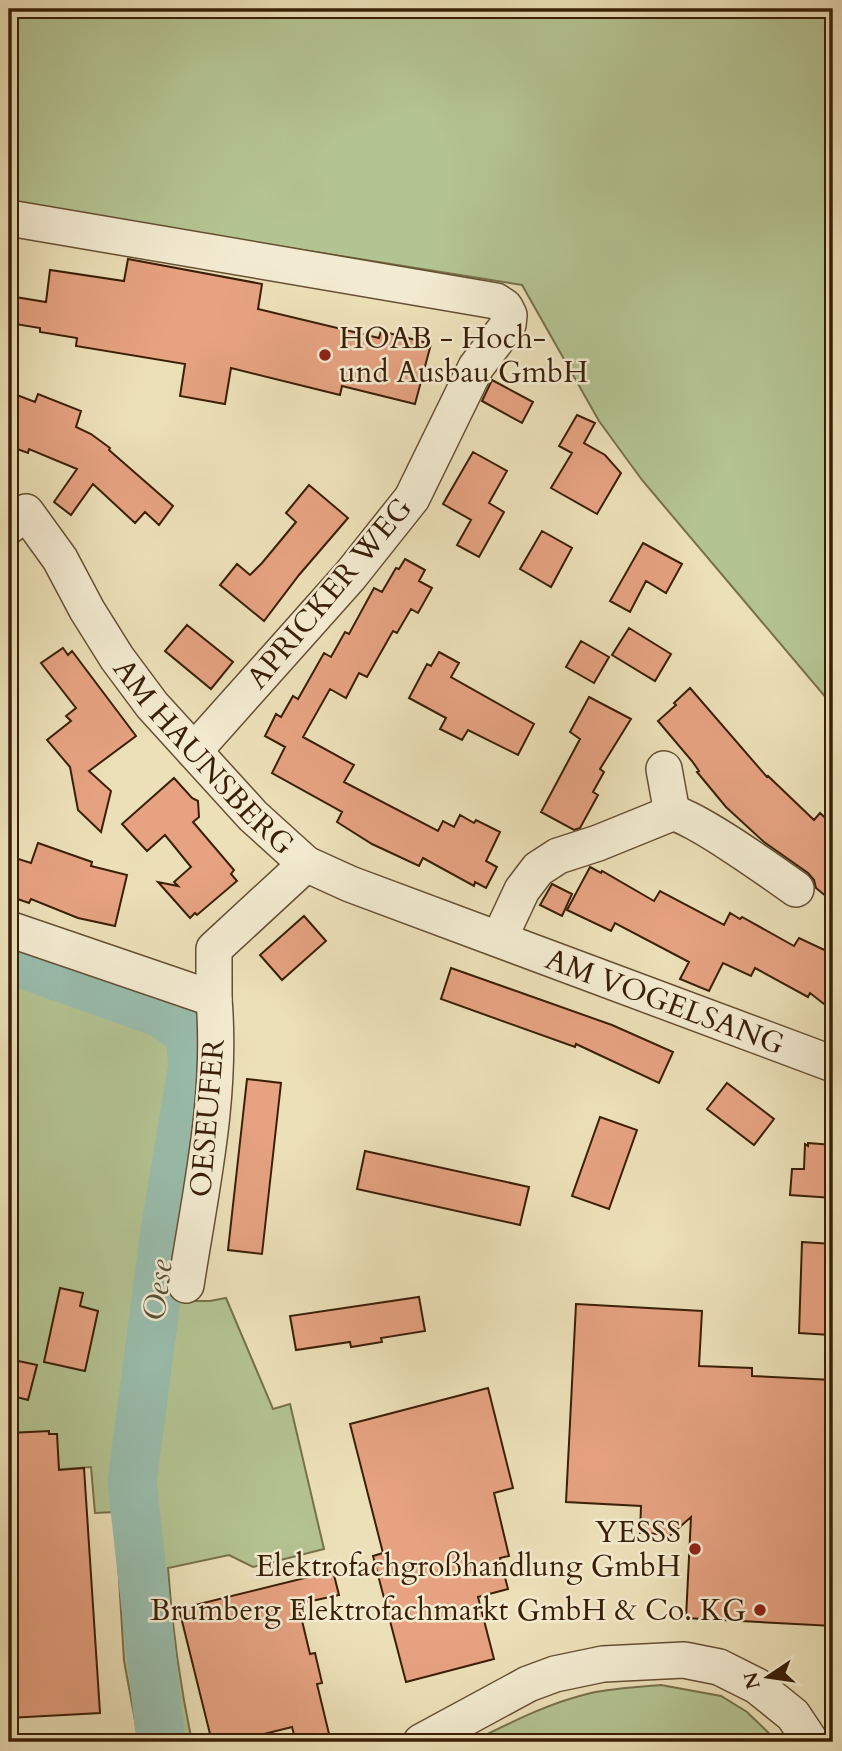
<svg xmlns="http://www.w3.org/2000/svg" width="842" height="1751" viewBox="0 0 842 1751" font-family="Cardo,serif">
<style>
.green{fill:#b4c392;stroke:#77714c;stroke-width:2}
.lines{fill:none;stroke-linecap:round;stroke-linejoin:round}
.river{stroke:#99bdad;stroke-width:49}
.building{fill:#e6a281;stroke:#3a1f07;stroke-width:2}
.minor-casing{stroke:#664f33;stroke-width:38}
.minor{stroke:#f3ebd1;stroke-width:35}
.poi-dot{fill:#8f2418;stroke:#f3ebd1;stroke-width:2.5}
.labels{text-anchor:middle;stroke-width:5;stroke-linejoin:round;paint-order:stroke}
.poi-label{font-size:30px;fill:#3a1f07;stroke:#f3ebd1;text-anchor:end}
.street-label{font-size:30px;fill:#3a1f07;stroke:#f3ebd1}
.water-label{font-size:32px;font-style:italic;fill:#564e39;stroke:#f3ebd1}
</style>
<rect width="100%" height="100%" fill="#ece0b8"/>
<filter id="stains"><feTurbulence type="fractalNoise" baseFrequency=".00286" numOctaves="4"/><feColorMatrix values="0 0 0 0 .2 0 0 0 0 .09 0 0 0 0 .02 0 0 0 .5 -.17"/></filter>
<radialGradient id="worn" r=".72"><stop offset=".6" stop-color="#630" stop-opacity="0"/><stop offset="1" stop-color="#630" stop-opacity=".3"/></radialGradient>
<path class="green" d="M9,9H833V706L642,480L599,421L522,285L9,203Z
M9,980L162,1033L170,1036L173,1042L175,1123L144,1272L125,1404L122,1460L121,1502L131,1637L146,1742H139L124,1661L115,1512L95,1513L91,1467L9,1473Z
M226,1298L273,1409L290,1404L324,1549L253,1567L229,1555L168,1568C172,1627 180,1685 192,1742H178C166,1692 161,1640 156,1589C153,1559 149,1528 149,1498C151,1431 162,1366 173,1301H210Z
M661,1685L721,1696L747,1712L778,1742H471C510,1723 548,1703 591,1693C613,1688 638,1687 661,1685Z"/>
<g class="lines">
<path class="river" d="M9,959L164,1014L190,1035L193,1065L165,1231L132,1482L161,1742"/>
</g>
<path class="building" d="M128,259L262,284L258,309L379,338L381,331L431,344L415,404L342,386L340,395L231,368L225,404L180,396L185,364L76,346L77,338L40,332V328L9,323V296L46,302L50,270L124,281Z
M492,380L533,402L522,423L482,401Z
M9,392L35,402L38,394L81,411L76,427L91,434L110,448L109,450L173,506L159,525L145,512L135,523L93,484L71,515L54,502L77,469L29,449L28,453L9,446Z
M577,415L595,423L584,443L605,455L621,473L597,514L551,488L572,453L559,446Z
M473,452L507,471L489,503L504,512L479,557L457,545L471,520L443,504Z
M309,485L348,518L299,575L264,621L220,585L237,564L250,575L262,563L296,522L286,513Z
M542,531L572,548L551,587L520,569Z
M643,543L682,564L666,593L646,581L630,612L610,601Z
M405,559L425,570L419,581L432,588L418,613L411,609L397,633L393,631L367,677L359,673L346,698L330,689L303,737L354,765L344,782L438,831L443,821L454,827L460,815L474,823L476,820L500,832L486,861L497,867L486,888L475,882L474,886L423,858L419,866L372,844L337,822L342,812L272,773L285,747L265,736L276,714L281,717L293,696L298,699L324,653L331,657L345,632L349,634L374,588L382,592L396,568L399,569Z
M187,625L233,662L211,689L165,651Z
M629,628L671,654L655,681L612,655Z
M581,641L609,657L594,683L566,667Z
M63,648L68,655L72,651L136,736L89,771L111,791L101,832L78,810L70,767L47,740L71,721L66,716L76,708L41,663Z
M439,652L459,663L451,677L534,724L518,755L468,730L462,740L440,729L446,718L409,698L427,664L431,666Z
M690,688L767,777L768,776L814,820L820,813L833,825V902L816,888L814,880L808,873L764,842L726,807L697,772L699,771L692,761L658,721L676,705L674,703Z
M589,697L631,719L600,769L604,772L593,792L598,795L580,828L574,830L541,812L580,739L570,732Z
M174,778L192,798L198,801L199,817L193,822L234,870L231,874L237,881L197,915L195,913L190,918L158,882L178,886L174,882L191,867L165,835L147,851L122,824Z
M38,843L92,862L91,866L127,875L115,926L78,918L31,899L29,903L9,896V856L31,863Z
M590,867L601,873L602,871L654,901L660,891L724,925L730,913L740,919L742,917L794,946L799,938L833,954V1011L810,993L808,997L755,968L751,976L723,963L709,991L680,979L689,962L615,923L611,931L567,910Z
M552,884L572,894L562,916L540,905Z
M304,916L326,941L282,980L260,955Z
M451,968L612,1025L673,1052L659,1083L576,1044L575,1047L441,999Z
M247,1079L281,1083L262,1254L228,1250Z
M727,1083L774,1119L754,1145L707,1109Z
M600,1117L637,1130L609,1209L572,1196Z
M808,1143L833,1145V1198L790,1195L792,1169H804L805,1144L808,1146Z
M365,1151L529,1187L520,1225L357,1189Z
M802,1242L833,1244L830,1335L799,1333Z
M60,1288L83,1293L80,1306L98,1311L85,1371L44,1362Z
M419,1297L425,1331L381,1338L382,1342L351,1347L350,1342L296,1350L290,1316Z
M576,1304L702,1311L699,1366L752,1368V1376L833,1380V1626L686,1618L691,1517L665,1540L659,1534L640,1533L641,1506L566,1502Z
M9,1359L37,1365L28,1400L9,1395Z
M488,1388L513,1488L494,1493L509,1556L500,1558L508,1589L478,1597L494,1659L406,1682L373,1556L383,1553L350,1424Z
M49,1431V1434H57L59,1470L84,1468L100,1713L9,1718V1433Z
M333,1571L339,1595L298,1604L310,1654L315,1653L322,1683L317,1684L330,1738L312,1742H296L292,1727L232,1742H212L179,1609Z"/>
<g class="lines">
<g class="minor-casing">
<g id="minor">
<path d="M9,218L496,301L505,307L509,315L508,325L476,367L412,498L350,576L194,751"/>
<path id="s1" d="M9,526L26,512L60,559L87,610L117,658L152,705L253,816L306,864L350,884L833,1064"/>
<path d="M664,769L672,813"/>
<path d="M9,929L214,999C222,1098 201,1188 186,1285"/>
<path d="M499,939L522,890L538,869L558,856L598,843L672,813C691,814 775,874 796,889"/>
<path d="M214,999V949L306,864"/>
<path d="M421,1742L528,1684L555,1674L603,1664L684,1660L719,1667L757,1686L793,1715L811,1742"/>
</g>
</g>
<use href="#minor" class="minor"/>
</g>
<g class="poi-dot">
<circle cx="325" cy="355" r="7"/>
<circle cx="695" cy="1549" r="7"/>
<circle cx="760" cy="1610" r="7"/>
</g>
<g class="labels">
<g class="poi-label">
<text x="339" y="348" text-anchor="start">HOAB - Hoch-<tspan x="339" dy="34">und Ausbau GmbH</tspan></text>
<text x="681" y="1542">YESSS<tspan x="681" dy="34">Elektrofachgroßhandlung GmbH</tspan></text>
<text x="746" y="1620">Brumberg Elektrofachmarkt GmbH &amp; Co. KG</text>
</g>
<g class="street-label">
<text transform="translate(329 593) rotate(-50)" y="10">APRICKER WEG</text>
<text dy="10" stroke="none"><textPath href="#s1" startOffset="326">AM HAUNSBERG</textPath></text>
<text dy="10" stroke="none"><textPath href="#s1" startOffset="859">AM VOGELSANG</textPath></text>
<text transform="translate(207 1118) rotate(-85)" y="10">OESEUFER</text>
</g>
<g class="water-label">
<text transform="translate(157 1290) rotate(-83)" y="11">Oese</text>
</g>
</g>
<rect width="842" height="1751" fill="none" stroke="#ece0b8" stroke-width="35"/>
<rect x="10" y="10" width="821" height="1730" fill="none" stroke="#3a1f07" stroke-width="3.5"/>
<rect x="18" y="18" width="807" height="1716" fill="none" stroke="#3a1f07" stroke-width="2"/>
<g transform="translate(768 1677) rotate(257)" stroke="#f3ebd1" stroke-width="5" paint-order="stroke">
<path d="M0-5L12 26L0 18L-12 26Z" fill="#3a1f07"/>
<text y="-10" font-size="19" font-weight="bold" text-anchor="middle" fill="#3a1f07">N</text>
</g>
<rect width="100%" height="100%" filter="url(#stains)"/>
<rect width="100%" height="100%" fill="url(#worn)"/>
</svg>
